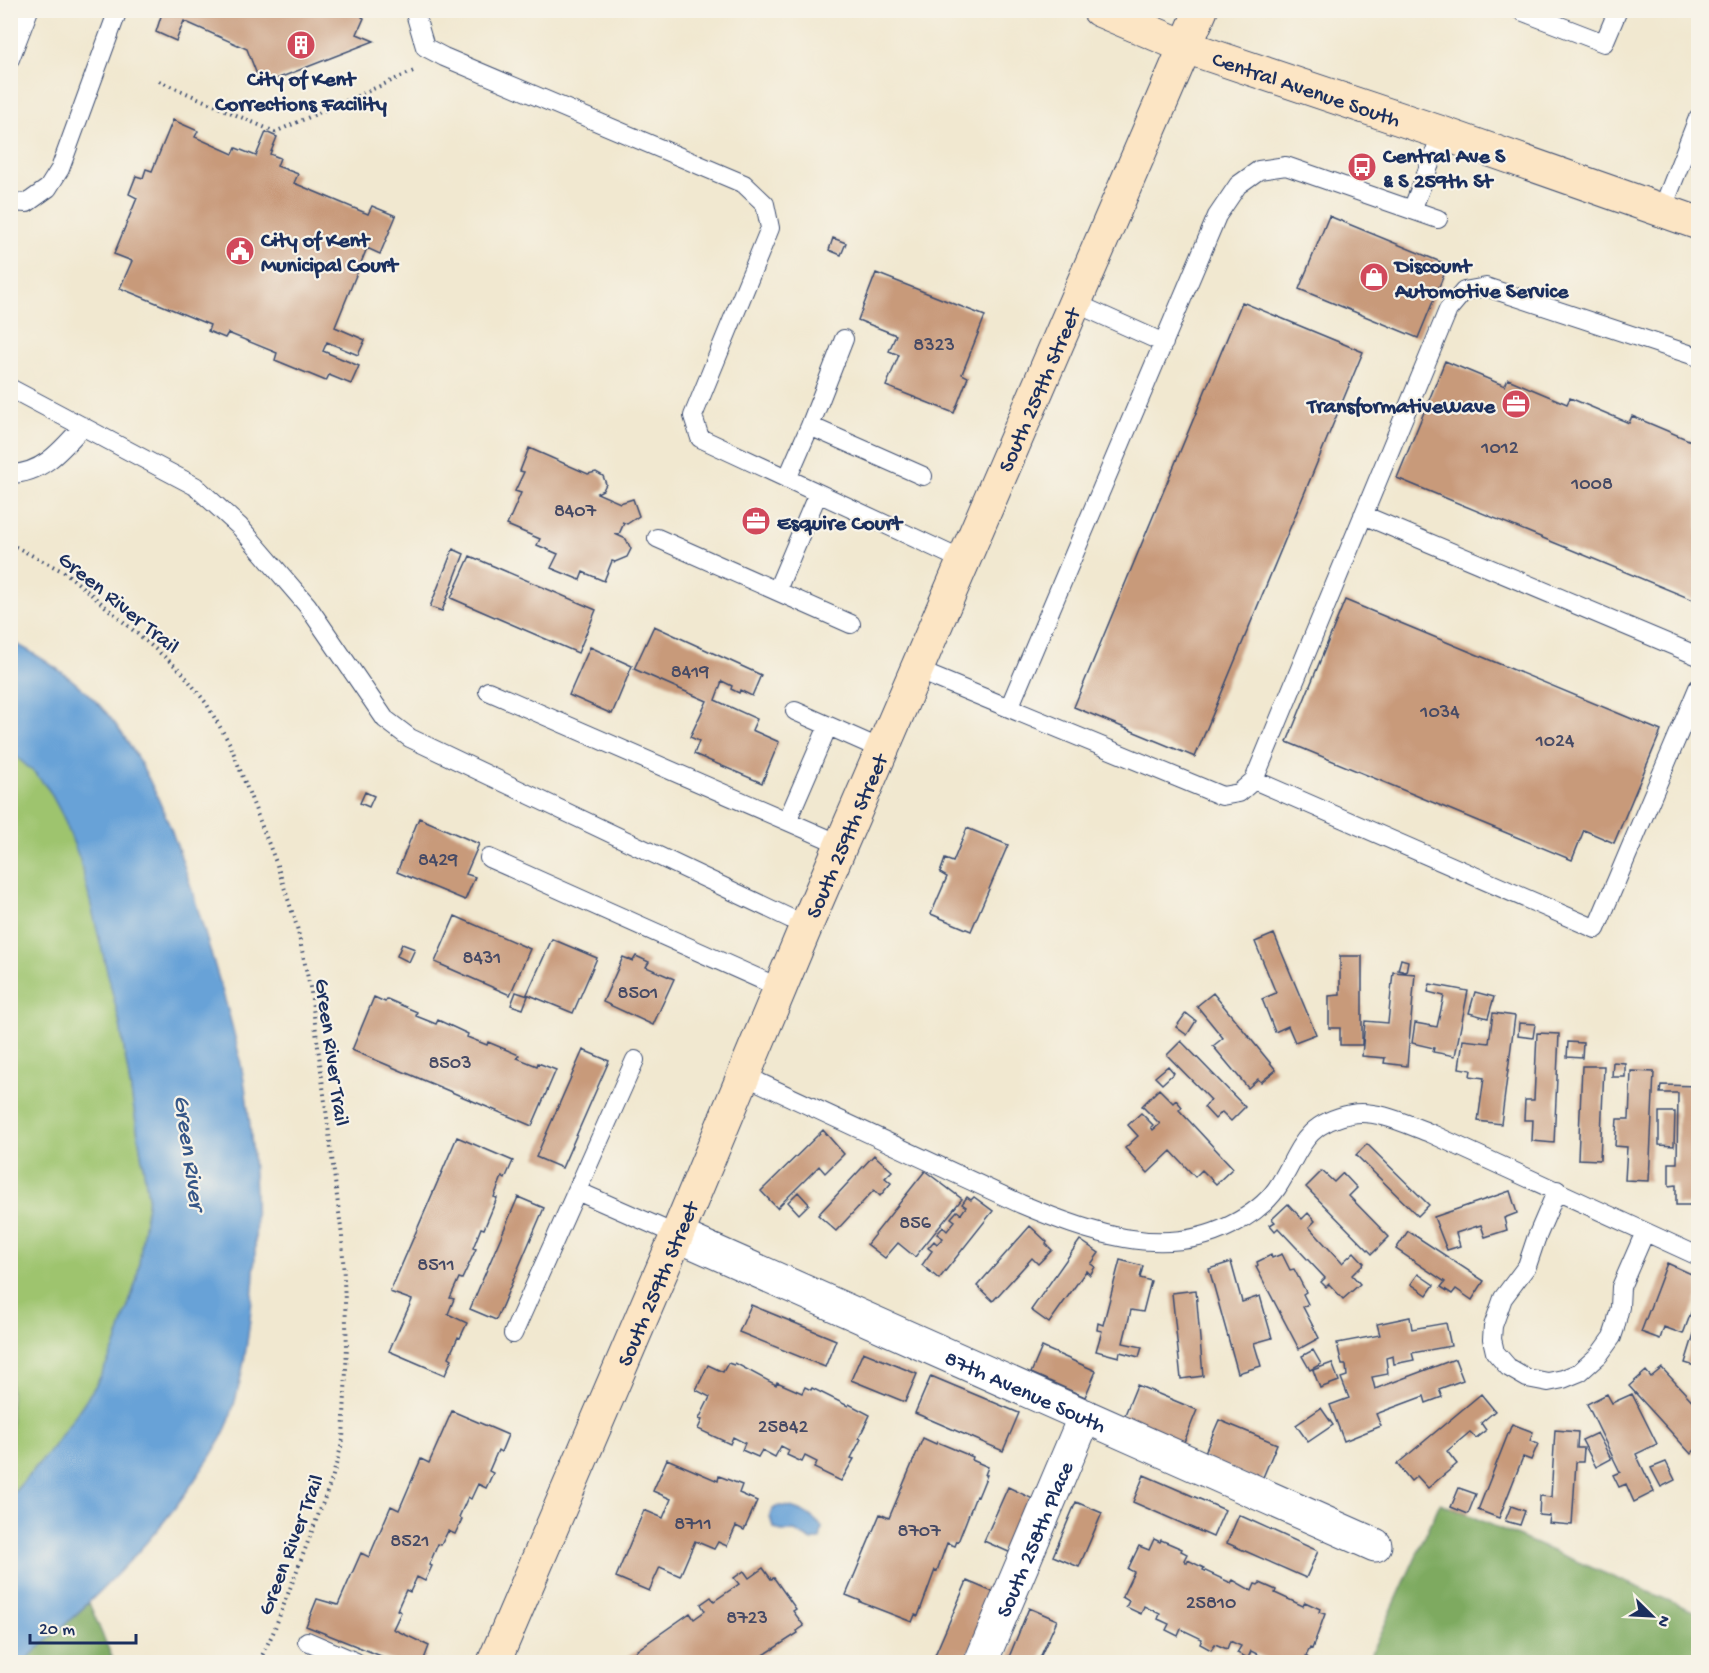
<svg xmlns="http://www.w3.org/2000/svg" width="1709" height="1673" viewBox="0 0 1709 1673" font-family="'Gochi Hand',sans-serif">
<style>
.green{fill:#9ec46e;stroke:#5c7a66;stroke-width:1.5}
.forest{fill:#7eaa61;stroke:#4c6c60;stroke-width:1.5}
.water{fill:#67a2d7;stroke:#41689a;stroke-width:1.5}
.building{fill:#c89a7a}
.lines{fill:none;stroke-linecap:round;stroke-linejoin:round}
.lane-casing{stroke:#3b4b6f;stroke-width:20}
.street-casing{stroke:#3b4b6f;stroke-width:35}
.secondary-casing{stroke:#3b4b6f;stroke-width:35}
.path{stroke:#3b4b6f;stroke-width:4;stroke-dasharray:1.5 4.5;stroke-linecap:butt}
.lane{stroke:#fff;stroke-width:18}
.street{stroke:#fff;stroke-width:33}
.secondary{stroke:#fce5c4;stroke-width:33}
.labels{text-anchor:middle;stroke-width:4.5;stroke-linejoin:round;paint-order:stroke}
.number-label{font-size:20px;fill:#464a65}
.poi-label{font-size:22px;font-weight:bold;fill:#1b2f5e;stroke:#f7f3e8;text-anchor:start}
.street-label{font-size:22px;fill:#1b2f5e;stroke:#f7f3e8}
.water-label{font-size:24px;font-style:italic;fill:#365788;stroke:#f7f3e8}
</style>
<rect width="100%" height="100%" fill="#f7f3e8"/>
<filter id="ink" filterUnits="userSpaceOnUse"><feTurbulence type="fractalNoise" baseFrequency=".0167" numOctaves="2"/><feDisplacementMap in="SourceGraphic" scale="12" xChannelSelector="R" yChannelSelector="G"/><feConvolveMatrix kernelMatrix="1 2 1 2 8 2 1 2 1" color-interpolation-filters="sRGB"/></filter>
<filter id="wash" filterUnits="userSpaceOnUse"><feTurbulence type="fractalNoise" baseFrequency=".008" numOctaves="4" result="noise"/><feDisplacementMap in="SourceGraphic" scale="24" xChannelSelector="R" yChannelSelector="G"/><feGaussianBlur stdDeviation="1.35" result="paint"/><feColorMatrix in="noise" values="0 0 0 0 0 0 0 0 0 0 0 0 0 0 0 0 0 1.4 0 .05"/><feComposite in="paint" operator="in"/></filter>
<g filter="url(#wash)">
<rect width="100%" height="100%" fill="#f1e8d0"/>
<path class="green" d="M11,752L36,774L49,790L63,816L81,860L120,1024L148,1196L137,1279L114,1349L96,1385L75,1416L53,1447L11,1496Z"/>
<path class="forest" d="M1440,1503L1698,1613V1662H1368Z
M89,1603L114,1662H23Z"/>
<path class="water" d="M11,641C51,662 89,688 116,725C157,780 182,855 201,920C217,974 236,1030 245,1086C256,1160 259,1236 251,1310C247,1349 241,1389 227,1426C220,1442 210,1458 200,1472C153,1545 88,1605 23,1662H11V1496L53,1447L75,1416L96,1385L114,1349L137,1279L148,1196L120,1024L80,860L63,816L49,790L36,774L11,752Z
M778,1506C794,1505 811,1514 822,1527L820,1539L812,1541L795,1531H781L773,1527L770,1516L773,1509Z"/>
<g id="blocks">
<path class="building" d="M163,10H365L362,17L364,18L357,34L374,41L261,85L247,49L184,21L176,41L156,32Z
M173,120L198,131L195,137L233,154L236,148L256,156L266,132L277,137L270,154L280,158L277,166L298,174L294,183L368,214L372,206L396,216L380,254L367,248L335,327L365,340L358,355L327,342L323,351L359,366L351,384L329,375L326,381L275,360L277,353L228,333L225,338L208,331L210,325L120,288L132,261L114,254L137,198L129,194L136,176L143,178L146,169L152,171Z
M1329,216L1448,265L1418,338L1299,289Z
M833,238L846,243L841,255L829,250Z
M876,273L985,316L962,374L968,377L954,413L886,386L899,355L889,351L896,335L858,320Z
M1242,302L1363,352L1195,757L1074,707Z
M1445,361L1505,386L1508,379L1567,404L1570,398L1629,423L1632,416L1691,441L1694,434L1698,436V602L1397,478Z
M529,448L588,474L596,472L603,476L606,484L603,490L597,493L620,503L633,499L639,516L627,524L622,522L624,523L619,534H615L626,539L631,549L627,557L615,562L612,561L604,581L583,572L580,580L551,568L558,554L537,545L540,539L507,525L521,493L515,491L524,472L520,471Z
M453,549L464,554L442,611L430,607Z
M470,556L596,610L578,653L451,598Z
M1345,600L1661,731L1614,843L1584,830L1572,860L1287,742Z
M654,626L761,675L752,696L740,690L739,693L731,689L732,686L722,681L715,700L757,719L752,730L779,742L762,783L694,754L699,741L690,737L707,701L634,669Z
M590,647L632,666L612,714L569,695Z
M365,792L374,796L369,807L360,803Z
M419,818L479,844L466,874L475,877L465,900L397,872Z
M967,828L1008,845L971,931L931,914L947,877L940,873L945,859L953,862Z
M455,916L530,949L510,995L435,962Z
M1274,934L1316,1034L1295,1042L1288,1026L1275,1032L1262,999L1276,993L1255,942Z
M552,939L597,958L573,1013L527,994Z
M402,944L415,949L409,962L397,956Z
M636,956L649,962L646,967L674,979L653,1025L603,1002L623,957L633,961Z
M1340,956H1362V1045H1340V1028H1329V996L1340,995Z
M1401,959L1408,961L1406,972L1398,970Z
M1393,972L1415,974L1407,1066L1384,1063L1385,1058L1362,1056L1365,1021L1388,1023Z
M1430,984L1468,991L1455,1056L1433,1052L1434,1048L1412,1043L1415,1023L1437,1027L1444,996L1428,992Z
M516,992L528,996L523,1009L511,1005Z
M1475,992L1494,997L1488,1018L1469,1013Z
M1213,993L1276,1070L1261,1082L1258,1079L1248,1088L1213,1046L1223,1038L1197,1006Z
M374,997L385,1002L387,999L417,1012L416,1016L436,1024L438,1020L468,1034L467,1037L487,1045L488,1042L519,1055L517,1058L537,1066L538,1063L556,1070L532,1126L352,1050Z
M1186,1013L1196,1021L1187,1035L1176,1027Z
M1493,1013L1515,1016L1501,1124L1478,1121L1484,1078L1470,1076L1471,1070L1459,1068L1463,1040L1489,1043Z
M1519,1023L1535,1024L1533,1038L1518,1036Z
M1537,1033L1559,1034L1554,1143L1532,1141L1533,1120H1524L1525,1100H1534Z
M1181,1041L1245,1107L1231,1121L1222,1112L1215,1119L1204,1107L1211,1100L1167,1055Z
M1568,1042L1583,1043L1582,1058L1567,1057Z
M583,1050L609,1061L562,1168L536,1157Z
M1613,1062L1625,1063V1077H1612Z
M1168,1066L1174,1073L1162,1084L1155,1077Z
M1582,1066H1604L1600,1160L1578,1159Z
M1631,1071L1654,1072L1649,1181L1625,1180L1627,1147L1615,1146L1617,1119H1629Z
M1661,1085L1698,1086V1205H1676V1185L1669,1186V1163H1677L1678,1093H1660Z
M1159,1089L1173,1103L1176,1100L1182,1107L1179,1110L1233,1168L1216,1184L1202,1170L1195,1177L1171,1151L1148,1173L1125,1148L1138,1136L1128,1125L1141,1113L1153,1125L1151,1127L1153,1130L1160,1124L1142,1106Z
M1659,1112H1675L1674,1146L1659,1145Z
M823,1130L844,1154L825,1173L819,1166L777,1208L761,1191Z
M457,1137L513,1161L505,1179L502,1177L494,1197L497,1198L484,1229L481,1228L473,1248L476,1249L462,1279L459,1278L450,1298L454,1299L448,1314L467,1323L460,1338L458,1337L449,1357L452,1359L445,1375L389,1351L412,1300L390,1292Z
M1367,1144L1429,1205L1418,1216L1356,1155Z
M874,1155L892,1171L885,1178L891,1183L880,1196L874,1190L836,1231L818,1215Z
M925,1171L962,1199L915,1257L898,1243L885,1258L867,1244Z
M1322,1171L1334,1182L1343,1173L1357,1188L1349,1196L1389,1237L1372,1254L1306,1187Z
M1510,1191L1517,1213L1504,1218L1507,1230L1485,1237L1481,1225L1456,1233L1460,1246L1447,1250L1434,1217Z
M798,1192L809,1204L799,1214L788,1202Z
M518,1197L544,1208L496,1320L470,1309Z
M967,1197L971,1200L974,1197L993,1211L939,1279L922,1265L932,1251L928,1248L934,1241L937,1244L943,1238L937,1234L943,1227L947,1231L955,1221L951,1218L957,1211L961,1214L966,1207L962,1204Z
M1288,1204L1302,1219L1308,1213L1315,1221L1309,1227L1342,1263L1354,1252L1364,1263L1352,1275L1360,1284L1343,1299L1329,1284L1326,1287L1321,1282L1325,1278L1278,1228L1275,1231L1270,1225L1275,1222L1272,1219Z
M1030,1226L1047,1242L1046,1244L1052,1250L1038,1264L1032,1258L993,1301L977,1286Z
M1408,1231L1484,1281L1472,1300L1456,1289L1452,1294L1441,1287L1445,1282L1396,1249Z
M1080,1240L1099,1253L1091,1264L1095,1267L1090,1275L1086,1271L1049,1323L1031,1310Z
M1282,1254L1290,1270L1294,1269L1306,1292L1303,1294L1308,1304L1303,1307L1319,1338L1299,1349L1256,1267L1258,1265L1257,1262L1271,1255L1272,1258Z
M1120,1260L1143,1266L1140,1278L1151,1281L1143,1312L1131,1310L1123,1343L1142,1347L1139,1357L1120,1352L1119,1357L1096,1351L1102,1331L1097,1330L1098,1323L1103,1325Z
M1231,1262L1242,1302L1260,1296L1272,1338L1254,1343L1261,1366L1238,1373L1209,1269Z
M1667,1263L1698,1277V1294L1683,1334L1664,1327L1660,1339L1641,1332Z
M1418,1274L1434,1285L1427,1295L1411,1284Z
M1196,1290L1203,1376L1181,1379L1172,1293Z
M751,1305L836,1340L825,1367L739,1332Z
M1410,1317L1412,1329L1446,1323L1451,1346L1412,1353L1414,1360L1394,1364L1393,1356L1386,1358L1388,1374L1372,1377L1375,1389L1455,1359L1463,1380L1439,1389L1442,1397L1426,1403L1424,1396L1376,1414L1381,1426L1344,1441L1330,1405L1349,1398L1341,1378L1347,1376L1346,1365H1342L1337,1343L1380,1335L1377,1324Z
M1698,1321V1367L1685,1363Z
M1042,1347L1096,1371L1085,1397L1031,1373Z
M1313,1350L1321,1364L1310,1370L1302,1356Z
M863,1352L917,1374L905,1402L851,1380Z
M728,1363L734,1365L735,1363L776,1385L777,1382L802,1393L805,1387L811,1390L812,1388L848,1406L849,1404L870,1415L859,1438L861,1439L851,1458L854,1459L841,1481L814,1468L817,1462L805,1456L802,1462L787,1455L789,1450L781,1446L775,1457L762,1450L758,1457L742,1450L745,1443L733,1437L730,1444L698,1429L702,1420L699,1419L710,1397L696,1390L708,1365L723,1372Z
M1332,1363L1339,1381L1320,1388L1313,1370Z
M1662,1368L1698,1407V1447L1691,1454L1629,1386L1646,1371L1651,1377Z
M931,1376L1019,1413L1003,1451L915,1413Z
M1137,1385L1197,1410L1182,1447L1122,1422Z
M1481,1394L1495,1411L1481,1423L1486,1430L1476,1438L1470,1432L1447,1451L1457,1464L1428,1488L1417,1476L1411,1481L1397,1464Z
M1607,1394L1612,1403L1632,1394L1657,1444L1636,1454L1654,1492L1634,1502L1626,1484L1619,1487L1613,1475L1620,1472L1587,1404Z
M1321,1408L1333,1425L1308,1442L1296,1425Z
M452,1411L508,1435L501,1452L498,1450L489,1471L493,1473L486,1488L478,1484L471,1499L468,1497L459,1517L462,1519L455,1534L448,1531L441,1545L438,1544L429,1565L432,1566L425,1581L417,1577L410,1592L406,1590L397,1610L401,1612L393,1629L429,1646L423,1662H396L306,1626L317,1599L338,1605L361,1553L369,1557L391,1506L399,1510L421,1459L429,1463Z
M1219,1420L1277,1444L1261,1482L1203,1457Z
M1512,1424L1533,1432L1530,1441L1538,1444L1531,1460L1523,1457L1499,1518L1478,1510Z
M1555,1430L1578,1432L1577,1448H1584L1583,1462H1576L1572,1525L1549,1523L1550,1516L1539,1515L1540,1496L1551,1497Z
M1597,1433L1611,1459L1596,1467L1582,1440Z
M923,1438L936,1444L937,1442L973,1457L972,1460L988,1467L985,1475H987L978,1497L976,1496L958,1542L957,1541L955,1546L947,1543L937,1571L935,1570L918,1616L915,1615L912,1622L860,1602L861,1601L846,1595L880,1514L889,1518Z
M667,1459L718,1481L719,1476L742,1485L739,1493L757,1501L744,1530L736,1526L727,1546L718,1542L714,1549L695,1541L680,1576L660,1567L649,1591L616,1577L644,1510L663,1518L671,1499L653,1491Z
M1666,1462L1675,1480L1661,1487L1651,1468Z
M1144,1475L1225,1510L1213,1537L1133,1502Z
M1008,1487L1035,1500L1011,1553L984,1541Z
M1459,1488L1476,1494L1468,1514L1451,1507Z
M1076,1502L1102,1513L1079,1567L1053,1556Z
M1511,1506L1525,1511L1520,1525L1505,1521Z
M1239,1515L1318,1551L1306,1578L1227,1543Z
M1154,1539L1160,1542L1161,1540L1182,1549L1181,1551L1187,1554L1184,1560L1187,1563L1188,1560L1204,1568L1203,1570L1231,1583L1233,1580L1252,1591L1255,1584L1258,1585L1260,1583L1276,1590L1275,1593L1303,1606L1305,1602L1320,1609L1319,1612L1325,1614L1312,1649L1310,1648L1306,1656L1308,1658L1306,1662H1273L1251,1651L1248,1658L1237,1653L1241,1646L1230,1641L1227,1649L1215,1644L1211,1650L1200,1644L1202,1639L1181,1629L1178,1636L1166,1630L1169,1624L1158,1619L1160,1614L1144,1606L1141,1614L1126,1607L1129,1601L1122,1597L1134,1572L1128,1569L1139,1546L1149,1550Z
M763,1568L771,1579L774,1578L796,1609L793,1611L804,1626L797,1631L798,1633L759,1658L761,1661L760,1662H620L690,1613L694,1619L705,1611L701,1604L711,1597L714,1601L739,1584L734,1578L744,1571L749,1578Z
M967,1581L995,1593L965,1662H932Z
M1029,1608L1057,1620L1038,1662H1007Z
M805,1656L810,1662H796Z"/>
</g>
</g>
<g filter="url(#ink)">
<use href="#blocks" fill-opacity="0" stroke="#3b4b6f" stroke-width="1.5"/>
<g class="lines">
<g class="lane-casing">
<path id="lane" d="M414,10L425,47L444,57L744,184L765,204L770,228L693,416L700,438L964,561
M1521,11L1604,43L1618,10
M10,59L29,10
M10,202L27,203L48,188L60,169L118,10
M1412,210L1442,133
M1662,210L1698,118
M1075,303L1164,343
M844,339L810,426L923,476
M10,388L195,486L240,527L307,605L385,719L410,738L806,926
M10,474C43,474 63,448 83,426
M787,479L810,426
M1363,515L1698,656
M657,538L851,624
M777,590L818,493
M917,670L1222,796L1239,793L1254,780L1448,310L1464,291L1486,287L1698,357
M488,691L787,821
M1009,708L1217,216L1238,185L1259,170L1286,166L1438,219
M795,711L883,750
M828,726L787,821L842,845
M1254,780L1596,929L1698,688
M489,858L780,988
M743,1075L1021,1204C1087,1232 1163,1260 1231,1225C1249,1216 1266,1204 1277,1188C1300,1153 1301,1124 1351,1114C1376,1109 1406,1124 1430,1133L1698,1256
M1557,1190L1536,1239L1527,1266L1503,1298L1493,1326L1492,1339L1495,1352L1508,1367L1527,1378L1548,1382L1563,1379L1580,1372L1599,1355L1612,1337L1615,1328L1620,1307L1621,1287L1645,1232
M577,1191L677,1235
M513,1334L635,1060
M307,1641L356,1662"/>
</g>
<g class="street-casing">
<g id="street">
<path id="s1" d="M677,1235L1375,1545"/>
<path id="s2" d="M981,1662L1085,1416"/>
</g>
</g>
<g class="secondary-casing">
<g id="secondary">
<path id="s3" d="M1099,10L1186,47L1442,133L1698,223"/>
<path id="s4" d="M494,1662L677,1235L806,926L1201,10"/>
</g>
</g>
<path class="path" d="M159,81L275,132L414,71
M10,544L66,573L181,671L206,703L230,744L277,865L297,927L311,992L342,1236L347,1346L343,1440L332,1479L273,1633L259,1662"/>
<use href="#lane" class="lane"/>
<use href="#street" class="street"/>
<use href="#secondary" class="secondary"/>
</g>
</g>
<defs>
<g id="building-disc" transform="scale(1.5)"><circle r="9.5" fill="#d1495b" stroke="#f7f3e8"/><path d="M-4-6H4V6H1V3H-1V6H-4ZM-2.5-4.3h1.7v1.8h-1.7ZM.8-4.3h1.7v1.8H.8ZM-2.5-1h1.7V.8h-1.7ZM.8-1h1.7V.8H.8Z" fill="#fff"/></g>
<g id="bus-disc" transform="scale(1.5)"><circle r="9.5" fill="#d1495b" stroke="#f7f3e8"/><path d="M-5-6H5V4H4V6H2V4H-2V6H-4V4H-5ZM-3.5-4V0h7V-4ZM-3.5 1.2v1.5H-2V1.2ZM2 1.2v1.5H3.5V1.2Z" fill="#fff"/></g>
<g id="civic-disc" transform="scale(1.5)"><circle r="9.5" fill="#d1495b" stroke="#f7f3e8"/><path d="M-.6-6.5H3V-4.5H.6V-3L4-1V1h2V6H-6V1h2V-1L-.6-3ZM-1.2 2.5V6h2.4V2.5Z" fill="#fff"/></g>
<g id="shop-disc" transform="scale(1.5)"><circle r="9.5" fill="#d1495b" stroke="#f7f3e8"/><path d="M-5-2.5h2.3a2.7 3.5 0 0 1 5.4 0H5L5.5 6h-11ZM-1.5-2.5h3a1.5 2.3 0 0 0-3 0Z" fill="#fff"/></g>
<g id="office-disc" transform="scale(1.5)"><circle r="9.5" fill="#d1495b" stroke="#f7f3e8"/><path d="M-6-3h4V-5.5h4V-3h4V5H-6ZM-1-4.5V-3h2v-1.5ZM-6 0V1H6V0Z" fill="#fff"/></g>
</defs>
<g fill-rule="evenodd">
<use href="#building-disc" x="301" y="45"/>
<use href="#bus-disc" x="1362" y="167"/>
<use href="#civic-disc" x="240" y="251"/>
<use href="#shop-disc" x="1374" y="277"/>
<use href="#office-disc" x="1516" y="404"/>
<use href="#office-disc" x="756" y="521"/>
</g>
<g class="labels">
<g class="number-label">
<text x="934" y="350">8323</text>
<text x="1500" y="453">1012</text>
<text x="1592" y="489">1008</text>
<text x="575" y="516">8407</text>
<text x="690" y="677">8419</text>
<text x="1440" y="717">1034</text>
<text x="1555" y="746">1024</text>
<text x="438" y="865">8429</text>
<text x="482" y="963">8431</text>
<text x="638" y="998">8501</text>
<text x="450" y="1068">8503</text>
<text x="915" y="1228">856</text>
<text x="436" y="1270">8511</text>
<text x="783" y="1432">25842</text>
<text x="693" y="1529">8711</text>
<text x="919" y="1536">8707</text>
<text x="410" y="1546">8521</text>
<text x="1211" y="1608">25810</text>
<text x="747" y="1623">8723</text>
</g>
<g class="poi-label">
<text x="301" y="85" text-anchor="middle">City of Kent<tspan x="301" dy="25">Corrections Facility</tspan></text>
<text x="1383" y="162">Central Ave S<tspan x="1383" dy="25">&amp; S 259th St</tspan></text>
<text x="261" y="246">City of Kent<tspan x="261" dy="25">Municipal Court</tspan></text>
<text x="1395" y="272">Discount<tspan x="1395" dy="25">Automotive Service</tspan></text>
<text x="1495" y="412" text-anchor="end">TransformativeWave</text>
<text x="777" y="529">Esquire Court</text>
</g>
<g class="street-label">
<text dy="8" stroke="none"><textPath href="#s3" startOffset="222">Central Avenue South</textPath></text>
<text dy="8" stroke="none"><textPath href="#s4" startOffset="1384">South 259th Street</textPath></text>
<text transform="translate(120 601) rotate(39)" y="8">Green River Trail</text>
<text dy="8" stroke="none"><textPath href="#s4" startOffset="898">South 259th Street</textPath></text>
<text transform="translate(334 1052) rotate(82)" y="8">Green River Trail</text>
<text dy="8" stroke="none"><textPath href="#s4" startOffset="412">South 259th Street</textPath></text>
<text dy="8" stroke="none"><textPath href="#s1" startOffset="382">87th Avenue South</textPath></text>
<text dy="8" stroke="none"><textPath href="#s2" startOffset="134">South 258th Place</textPath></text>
<text transform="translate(289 1544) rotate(-69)" y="8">Green River Trail</text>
</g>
<g class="water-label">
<text transform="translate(191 1152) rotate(82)" y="8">Green River</text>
</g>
</g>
<rect width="1709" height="1673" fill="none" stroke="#f7f3e8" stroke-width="36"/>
<g transform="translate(1652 1616) rotate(114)" stroke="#f7f3e8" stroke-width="4.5" paint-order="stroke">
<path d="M0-4.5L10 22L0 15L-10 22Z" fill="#1b2f5e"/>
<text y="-9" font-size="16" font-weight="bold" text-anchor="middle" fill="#1b2f5e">N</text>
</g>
<path d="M30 1634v9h106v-9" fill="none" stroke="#1b2f5e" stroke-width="3"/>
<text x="39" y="1634" font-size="18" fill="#1b2f5e" stroke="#f7f3e8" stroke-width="4.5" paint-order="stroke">20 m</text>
</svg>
